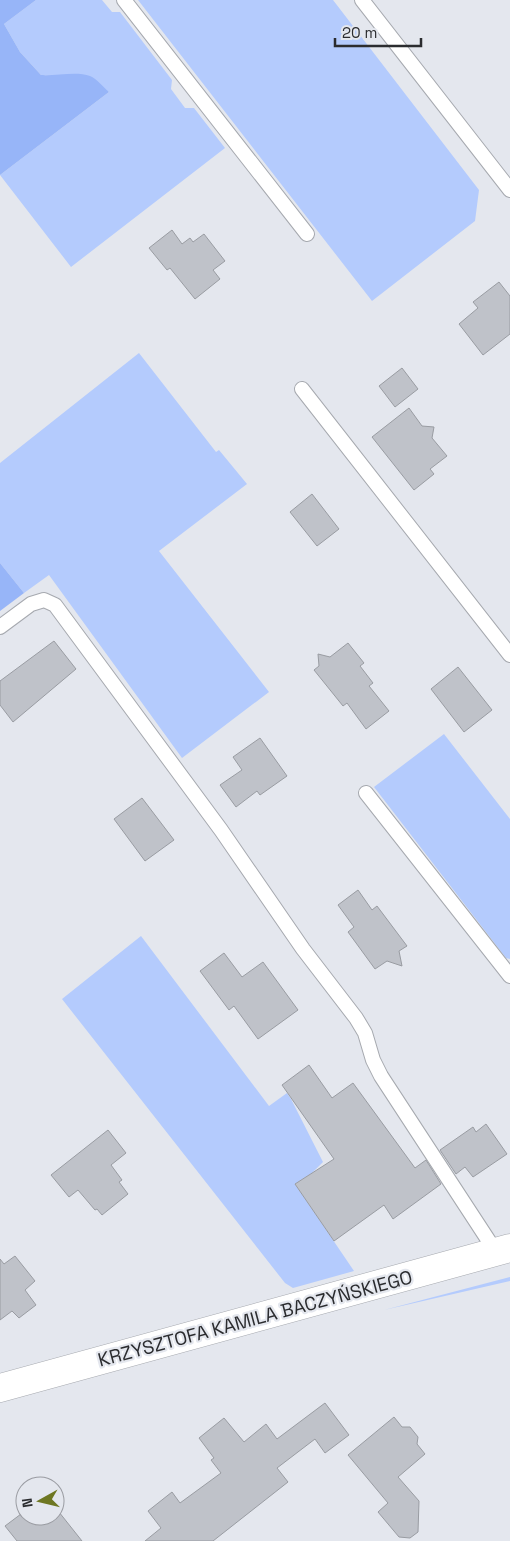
<svg xmlns="http://www.w3.org/2000/svg" width="510" height="1541" viewBox="0 0 510 1541" font-family="'Space Grotesk',sans-serif">
<style>
.green{fill:#b4cbfd}
.forest{fill:#97b5f8}
.building{fill:#bfc2c9;stroke:#999ca2}
.lines{fill:none;stroke-linecap:round;stroke-linejoin:round}
.service-casing{stroke:#a6a9af;stroke-width:16}
.tertiary-casing{stroke:#a6a9af;stroke-width:29}
.service{stroke:#fff;stroke-width:14}
.tertiary{stroke:#fff;stroke-width:28}
.labels{text-anchor:middle;stroke-width:4.5;stroke-linejoin:round;paint-order:stroke}
.street-label{font-size:19px;fill:#2b2c2f;stroke:#e4e7ee}
</style>
<rect width="100%" height="100%" fill="#e4e7ee"/>
<path class="green" d="M36,0H102L112,12H120L172,80L171,89L185,108H194L225,148L71,267L0,175L109,92L75,74L61,76L41,75L20,52L4,24Z
M138,0H333L479,190L475,221L372,301Z
M139,353L216,452L219,450L247,484L159,551L269,692L182,758L49,575L24,593L0,563V463Z
M444,734L510,819V959L506,958L374,787Z
M141,936L269,1106L287,1093L291,1099L323,1162L312,1173L295,1184L354,1271L293,1288L285,1283L62,999Z
M510,1277V1281L384,1310Z"/>
<path class="forest" d="M0,0H36L4,24L20,52L41,75C56,76 77,71 90,76C97,79 103,87 109,92L0,175Z
M0,563L24,593L0,611Z"/>
<path class="building" d="M172,230L182,244L190,238L193,242L204,234L225,261L213,270L220,279L195,299L170,268L167,270L149,248Z
M499,282L510,296V334L483,355L459,324L478,308L473,302Z
M402,368L418,389L395,407L379,386Z
M409,408L422,426L434,427L432,438L447,456L430,469L434,474L414,490L372,437Z
M312,494L339,529L317,546L290,512Z
M54,641L76,669L13,722L0,705V681Z
M348,643L364,663L360,666L373,683L369,686L389,711L366,729L347,703L343,706L314,670L319,666L318,654L330,657Z
M458,667L492,710L464,732L431,689Z
M260,738L287,776L260,795L257,791L236,807L220,785L242,770L233,757Z
M142,798L174,840L145,861L114,819Z
M358,890L372,910L377,906L407,946L399,951L402,966L387,961L375,969L348,932L354,927L338,905Z
M224,953L242,977L263,962L298,1010L258,1039L234,1006L229,1010L200,971Z
M309,1065L332,1098L353,1083L415,1168L426,1160L441,1184L393,1219L384,1205L334,1241L295,1184L334,1159L282,1085Z
M486,1124L507,1154L473,1177L465,1167L456,1174L440,1150L473,1127L476,1132Z
M108,1130L126,1153L111,1165L122,1180L119,1182L128,1194L102,1215L97,1209L95,1210L78,1190L69,1197L51,1175Z
M15,1256L35,1281L25,1290L36,1305L19,1318L12,1311L0,1320V1259L4,1264Z
M325,1403L349,1435L325,1453L315,1439L277,1468L288,1482L213,1541H145L161,1528L148,1511L172,1492L180,1503L221,1473L211,1460L214,1458L199,1438L224,1418L244,1442L266,1424L277,1439Z
M394,1417L402,1427H410L418,1437L417,1444L425,1454L398,1477L419,1501L418,1532L410,1538L399,1537L378,1512L388,1503L348,1455Z
M55,1507L82,1541H17L5,1526L25,1511V1516H55Z"/>
<g class="lines">
<g class="service-casing">
<path id="service" d="M124,0L307,234
M362,0L510,190
M302,389L510,655
M0,627L31,604L44,600L55,605L221,830L303,949L356,1018L365,1033L373,1060L381,1076L496,1252
M366,793L510,976"/>
</g>
<g class="tertiary-casing">
<path id="tertiary" d="M0,1388L510,1248"/>
</g>
<use href="#service" class="service"/>
<use href="#tertiary" class="tertiary"/>
</g>
<g class="labels">
<g class="street-label">
<text transform="translate(255 1318) rotate(-15)" y="7">KRZYSZTOFA KAMILA BACZYŃSKIEGO</text>
</g>
</g>
<g transform="translate(40 1501) rotate(262)"><circle r="24" fill="#e4e7ee" stroke="#9a9ca2"/>
<path d="M0-4L9 19L0 12L-9 19Z" fill="#6e7722"/>
<text y="-8" font-size="14" font-weight="bold" text-anchor="middle" fill="#2b2c2f">N</text>
</g>
<path d="M335 38v8h86v-8" fill="none" stroke="#2b2c2f" stroke-width="2.5"/>
<text x="342" y="38" font-size="15" fill="#2b2c2f" stroke="#e4e7ee" stroke-width="4" paint-order="stroke">20 m</text>
</svg>
